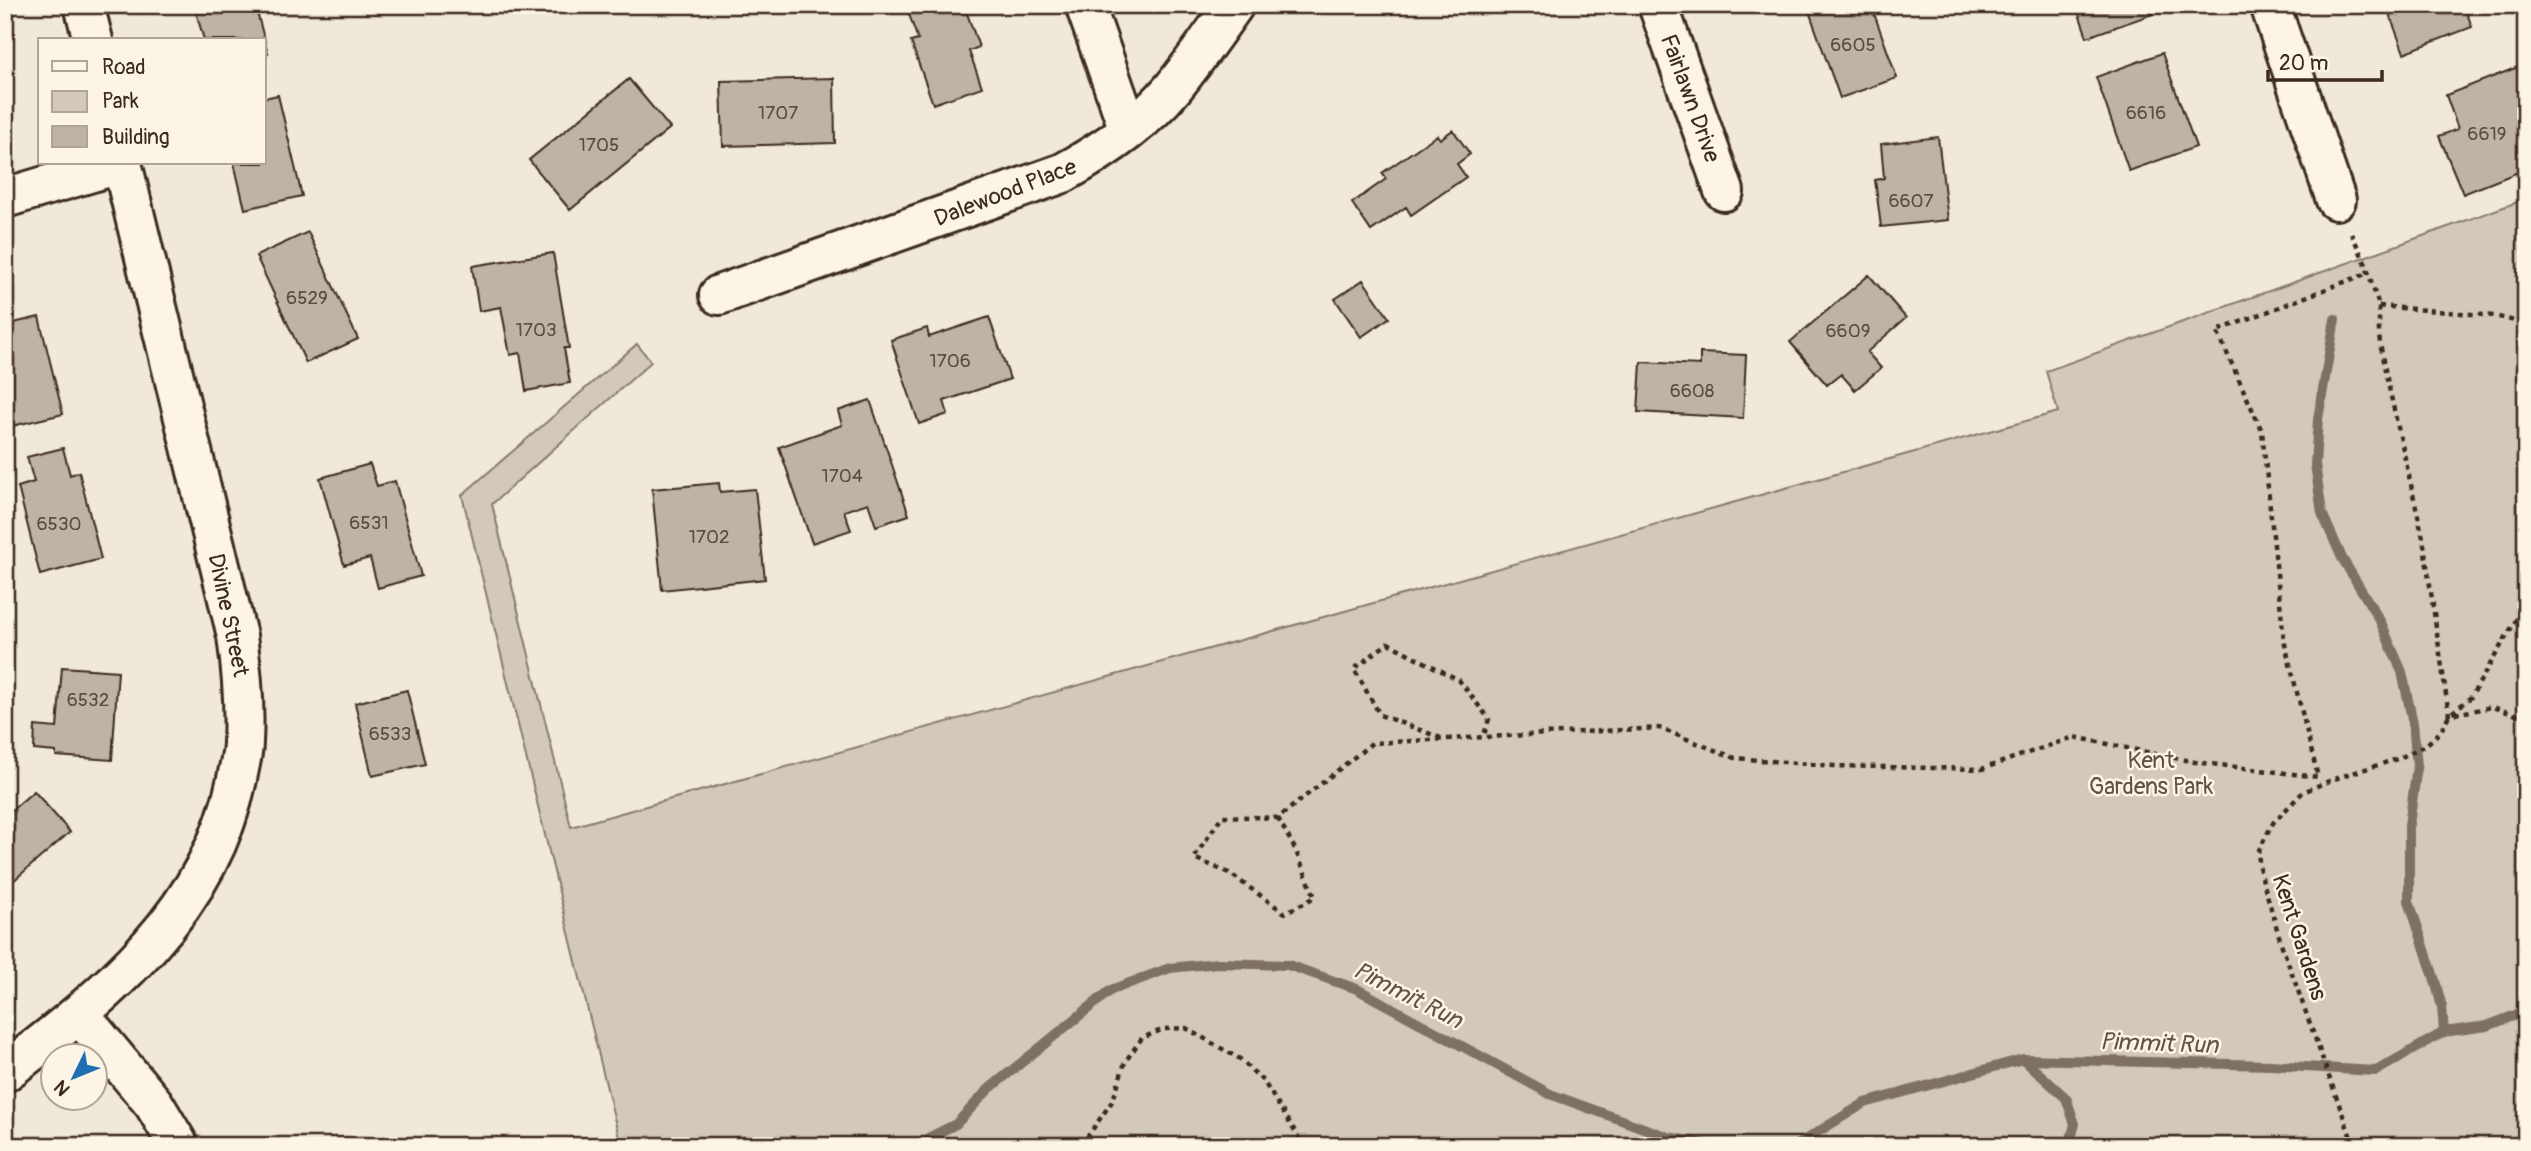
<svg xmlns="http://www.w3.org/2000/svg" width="2531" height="1151" viewBox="0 0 2531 1151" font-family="Pangolin,sans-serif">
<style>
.green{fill:#d2c9ba;stroke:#867a6c;stroke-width:2}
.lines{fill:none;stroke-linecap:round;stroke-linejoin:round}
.stream{stroke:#7e7163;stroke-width:10}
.building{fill:#beb3a4;stroke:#3b2a1e;stroke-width:2}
.street-casing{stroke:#3b2a1e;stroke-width:44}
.path{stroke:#3b2a1e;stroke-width:4.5;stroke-dasharray:5 5;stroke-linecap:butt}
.street{stroke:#fcf5e5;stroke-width:38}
.labels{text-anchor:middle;stroke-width:5;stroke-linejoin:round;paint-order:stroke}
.number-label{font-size:19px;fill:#5c4c40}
.street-label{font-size:23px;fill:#3b2a1e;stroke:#fcf5e5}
.park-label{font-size:23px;fill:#615245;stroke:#fcf5e5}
.water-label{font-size:24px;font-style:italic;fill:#625346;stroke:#fcf5e5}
</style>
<rect width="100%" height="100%" fill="#f0e9d9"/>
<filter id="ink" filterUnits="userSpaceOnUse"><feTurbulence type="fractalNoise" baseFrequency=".0143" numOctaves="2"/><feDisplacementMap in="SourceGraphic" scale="14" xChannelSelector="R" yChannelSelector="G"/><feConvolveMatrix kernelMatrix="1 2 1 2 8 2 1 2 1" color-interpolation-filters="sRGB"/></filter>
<g filter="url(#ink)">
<path class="green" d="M2526,199V1146H621L462,495L637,344L651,362L492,504L571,827L2058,412L2046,371Z"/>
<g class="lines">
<path class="stream" d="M2335,319L2318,419L2315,464L2322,513L2342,558L2380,621L2402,672L2413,723L2417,766L2409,825V901L2434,977L2442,1007L2444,1032
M2023,1059L2066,1098L2075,1124L2069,1146
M912,1146L956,1124L989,1089L1111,990L1170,968L1218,963L1288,965L1357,989L1550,1094L1668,1137L1715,1146
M1795,1146L1865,1103L2023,1059L2271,1065L2376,1071L2444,1032L2487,1026L2526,1011"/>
</g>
<path class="building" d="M194,5H255L268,53L264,54V40H204Z
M933,5H964L979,47L969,51L982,87L933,104L911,42L918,40L909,14Z
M1823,5H1871L1897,78L1840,98L1809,11Z
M2076,5H2150L2153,14L2087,37Z
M2386,5H2464L2472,27L2404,53Z
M2162,53L2196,147L2129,171L2096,77Z
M2523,65L2526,71V169L2463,194L2439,136L2458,129L2446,95Z
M834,78L835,143L723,146L721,81Z
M629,79L670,128L570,210L529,160Z
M278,95L302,196L245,209L234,163H264V98Z
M1453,130L1470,154L1457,164L1466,177L1411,215L1406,207L1371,231L1352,203L1386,179L1382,173L1437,135L1440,139Z
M1938,137L1948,220L1881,227L1875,180L1884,178L1881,144Z
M308,232L358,339L306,363L256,256Z
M553,253L569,348H564L570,383L526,391L520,353L510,355L501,307L479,311L472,266Z
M1869,275L1906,318L1867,352L1881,368L1855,390L1841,374L1827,385L1790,342Z
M1363,280L1389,318L1361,337L1335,299Z
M39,317L63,414L8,427L5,415V325Z
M989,317L1010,379L944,401L948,414L919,424L891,340L927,328L929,337Z
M1700,353L1746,355L1743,418L1638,412L1641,362L1700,365Z
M870,400L909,515L876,526L868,503L844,511L851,530L812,543L779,447L842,425L838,411Z
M63,448L70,475L79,472L101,559L40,575L18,487L34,482L27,457Z
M370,464L377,486L395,481L421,576L378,588L370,558L344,565L320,478Z
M719,483L720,492L755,489L765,579L662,590L652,489Z
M62,667L118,671L112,760L56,756V752L34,750L35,726L57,728Z
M407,690L425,764L372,776L355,703Z
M34,791L70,832L5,888V816Z"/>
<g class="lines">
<g class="street-casing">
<path id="street" d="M84,5L93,40
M1085,5L1129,130
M1658,5L1724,191
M2270,5L2336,200
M5,198L122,163
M719,295L1063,173C1103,151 1144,123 1173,88C1195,61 1214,33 1234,5
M80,1015L154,1104L179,1146
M5,1072C107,994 210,912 237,779C239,767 243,754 243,742C245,706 242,672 237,636L122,163"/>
</g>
<path class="path" d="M2351,233L2365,262L2379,306V336L2383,361L2423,538L2449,715L2492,707L2526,718
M2379,306L2495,316L2526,324
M1441,738L1380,715L1354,669L1388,643L1459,680L1489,719L1483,738
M1278,818L1295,849L1315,897L1285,913L1229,873L1194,858L1222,816L1278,818L1372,743L1659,728L1735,758L1834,766L1982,769L2074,737L2195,762L2318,777L2284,640L2262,431L2217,331L2368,273
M1081,1146L1113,1100L1125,1062L1142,1038L1164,1029L1186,1028L1240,1059L1264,1082L1304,1146
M2262,1146L2290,1142L2325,1146
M2354,1146L2282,946L2260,871L2258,852L2273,823L2303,792L2334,779L2400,758L2427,744L2441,731L2449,715L2471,697L2526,603"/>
<use href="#street" class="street"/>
</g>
</g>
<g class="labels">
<g class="number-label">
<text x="1853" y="51">6605</text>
<text x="778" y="119">1707</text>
<text x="2146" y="119">6616</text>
<text x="2487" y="140">6619</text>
<text x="599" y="151">1705</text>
<text x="1911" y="207">6607</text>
<text x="307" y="304">6529</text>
<text x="536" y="336">1703</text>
<text x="1848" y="337">6609</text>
<text x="950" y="367">1706</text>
<text x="1692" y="397">6608</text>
<text x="842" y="482">1704</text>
<text x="369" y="529">6531</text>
<text x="59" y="530">6530</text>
<text x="709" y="543">1702</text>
<text x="88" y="706">6532</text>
<text x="390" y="740">6533</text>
</g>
<g class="street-label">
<text transform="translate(1691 98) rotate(70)" y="8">Fairlawn Drive</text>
<text transform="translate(1005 192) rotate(-21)" y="8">Dalewood Place</text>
<text transform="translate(229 615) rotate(78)" y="8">Divine Street</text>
<text transform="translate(2300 937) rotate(72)" y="8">Kent Gardens</text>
</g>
<g class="park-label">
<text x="2151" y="768">Kent<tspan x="2151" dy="26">Gardens Park</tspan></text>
</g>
<g class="water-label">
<text transform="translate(1408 995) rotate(27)" y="8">Pimmit Run</text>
<text transform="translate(2159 1043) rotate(2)" y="8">Pimmit Run</text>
</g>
</g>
<rect width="2531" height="1151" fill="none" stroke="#fcf5e5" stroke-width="28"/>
<rect x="14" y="14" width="2503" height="1123" fill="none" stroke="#3b2a1e" stroke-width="2.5" filter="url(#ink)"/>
<rect x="38" y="38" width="228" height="126" fill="#fcf5e5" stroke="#afa495" stroke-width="2"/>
<rect x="52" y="61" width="35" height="10" fill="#fcf5e5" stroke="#afa495" stroke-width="2"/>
<text x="102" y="74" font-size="21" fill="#3b2a1e">Road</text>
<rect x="52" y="91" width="35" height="21" fill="#d2c9ba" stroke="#afa495" stroke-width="2"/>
<text x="102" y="108" font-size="21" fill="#3b2a1e">Park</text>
<rect x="52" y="126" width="35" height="21" fill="#beb3a4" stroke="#afa495" stroke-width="2"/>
<text x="102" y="144" font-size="21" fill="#3b2a1e">Building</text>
<g transform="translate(74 1077) rotate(227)"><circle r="33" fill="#fcf5e5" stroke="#afa495" stroke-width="2"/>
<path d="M0-5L12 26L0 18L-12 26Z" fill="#1f6fb2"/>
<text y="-10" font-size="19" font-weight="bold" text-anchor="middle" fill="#3b2a1e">N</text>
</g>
<path d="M2268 70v10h114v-10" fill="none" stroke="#3b2a1e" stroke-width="3.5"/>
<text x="2279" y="70" font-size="21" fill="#3b2a1e" stroke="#fcf5e5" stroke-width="5" paint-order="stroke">20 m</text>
</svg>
